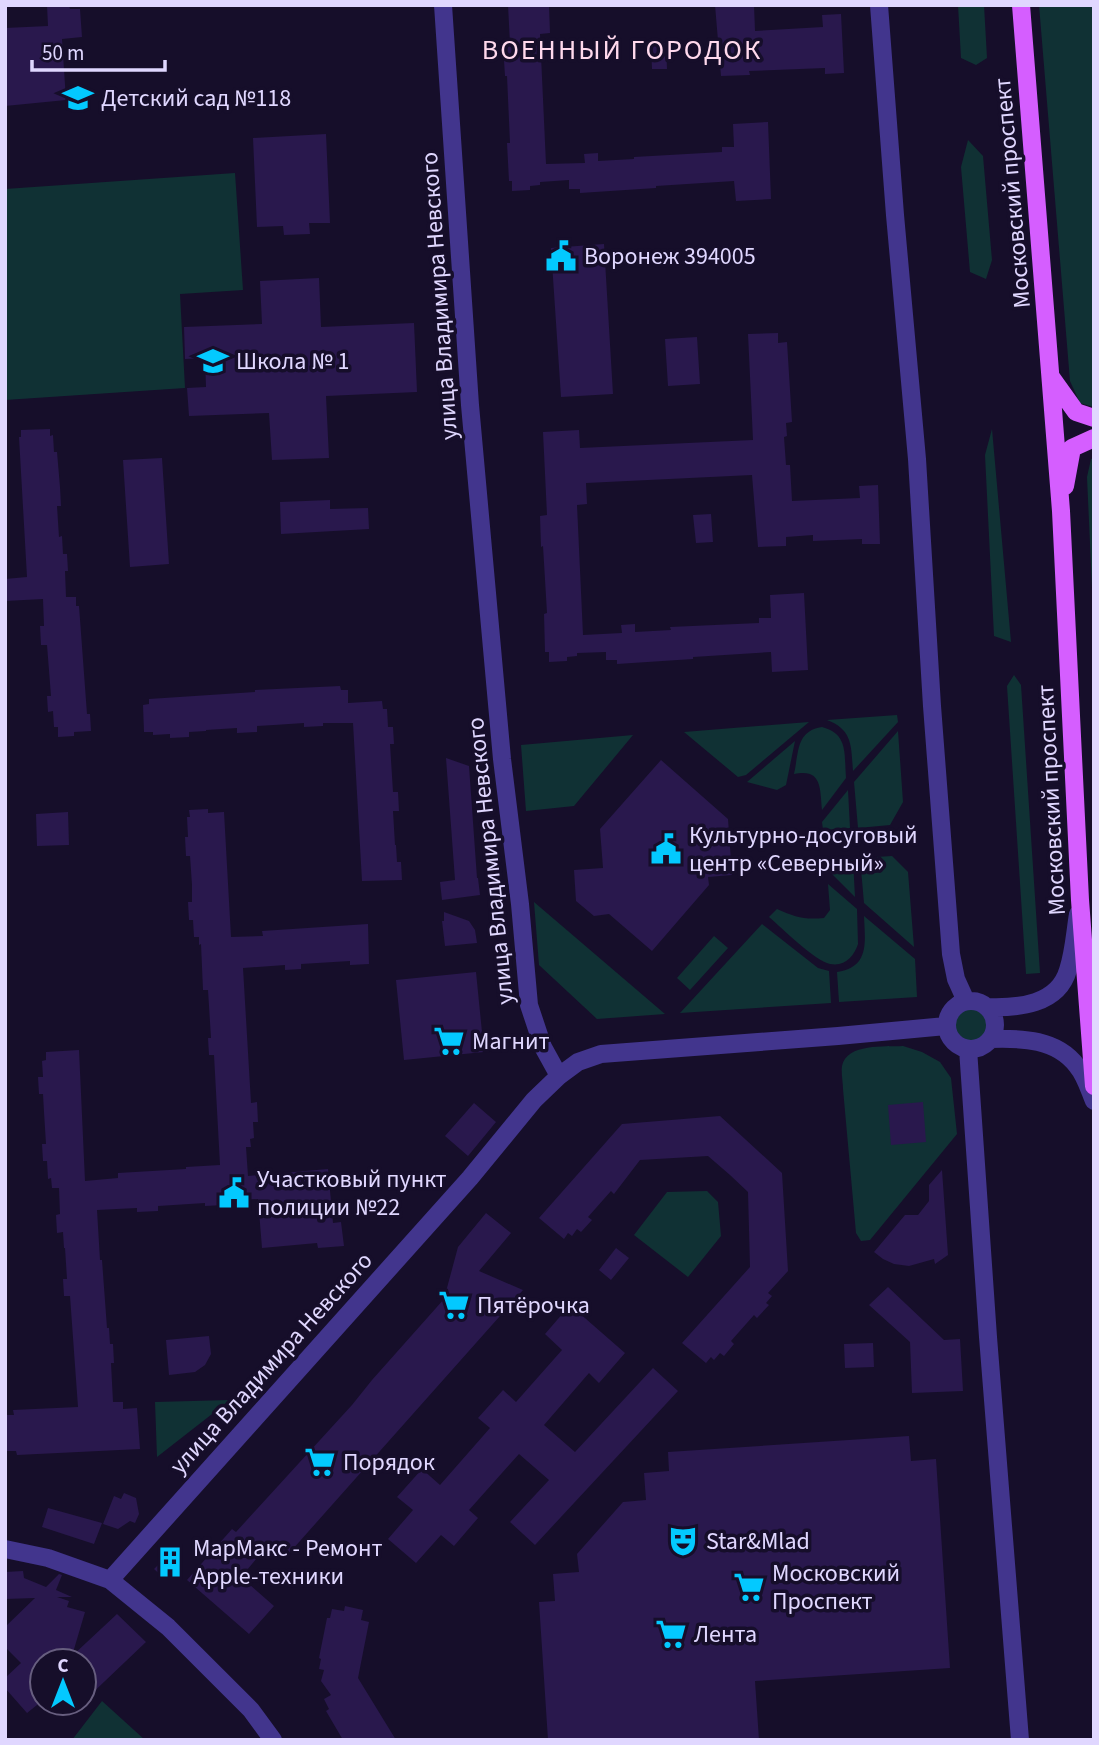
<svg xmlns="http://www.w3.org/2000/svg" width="1099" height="1745" viewBox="0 0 1099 1745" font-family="'Source Sans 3',sans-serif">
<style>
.green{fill:#103134}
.building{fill:#29184d}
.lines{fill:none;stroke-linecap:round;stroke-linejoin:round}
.minor{stroke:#42358d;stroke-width:18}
.major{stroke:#d55eff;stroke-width:18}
.labels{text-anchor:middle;stroke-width:7;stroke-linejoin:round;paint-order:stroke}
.poi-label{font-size:24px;fill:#e0d7ff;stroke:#160e2a;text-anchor:start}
.street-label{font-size:24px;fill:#e0d7ff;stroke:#160e2a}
.quarter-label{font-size:28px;letter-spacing:2px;fill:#ffd9ed;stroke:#160e2a}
</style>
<rect width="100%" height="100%" fill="#160e2a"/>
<path class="green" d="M958,5H984L987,58L976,65L961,58Z
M1039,5H1094V407L1080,403L1070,381Z
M968,140L983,156L992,260L986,279L970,272L961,167Z
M235,173L243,290L180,294L185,388L5,400V189Z
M992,429L1011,642L994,636L985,455Z
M1094,458V632L1087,477L1091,459Z
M1014,675L1021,685L1040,973L1026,974L1007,686Z
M897,715L898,722L853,771C851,746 853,730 827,720Z
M809,722L746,775L738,777L684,732Z
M822,727C849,734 844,755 846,778L822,810C820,788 822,768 794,774C799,752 796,731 822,727Z
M898,731L903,802L890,825L858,828L854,782Z
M633,735L574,806L526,811L521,745Z
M795,741L786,785L777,790L747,782Z
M848,790L850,828L823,830L822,822Z
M892,856L908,872L914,947L864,903L860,858Z
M853,860L855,897L827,869L826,862Z
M828,884L857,909L858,944C854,956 845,967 830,964C815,961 782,928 769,917L777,909C795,917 804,920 824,918L830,910Z
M534,902L665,1014L597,1019L539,965Z
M864,916L915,959L917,997L839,1002L837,972C870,967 865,942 864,916Z
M762,924L818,968L829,971L831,1003L680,1013Z
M714,936L728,948L690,990L677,978Z
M952 1025a18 18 0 1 1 36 0a18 18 0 1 1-36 0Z
M903,1046L922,1052L940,1062L951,1078L957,1134L870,1240L861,1241L856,1233L843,1089C843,1082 841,1073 842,1066C847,1043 885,1047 903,1046Z
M707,1191L718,1202L721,1236L688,1277L634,1235L667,1192Z
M230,1400L157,1457L155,1402Z
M102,1701L145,1740H72Z"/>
<path class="building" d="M47,5H69L70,9H80L82,37L62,39L66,100L5,106V28L48,26Z
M508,5H549L550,33L540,34L546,164L585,163L584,154L598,153V161L634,159V157L722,152V147H734L733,124L768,122L771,199L736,201L734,181L656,186V188L580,193V189H569V180L540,182V185L530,186V190L512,191V181H509L507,143H510L507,76H505L503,45L510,44Z
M715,5H754L755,31L823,27L822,15L841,14L844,73L825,74V68L749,71L750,75L721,76Z
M666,43L667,69H652L651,44Z
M326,134L330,223H309L310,234L284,235L283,226L257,227L253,138Z
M604,244L613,394L561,397L551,248Z
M319,278L321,327L414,323L417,392L326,396L329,458L272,460L269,413L189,416L187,388L206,387L205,358L185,359L184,327L262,324L260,281Z
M778,333V343L787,342L792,422L786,423L787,436L784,437L786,465H790L792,501L860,498L859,486L878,485L880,544H862V539L813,541V535L786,537V546L758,547L752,475L586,483L587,504L577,505L583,635L622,633L621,625L635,624V632L671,630L670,627L759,623V618H771L770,595L804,593L808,670L772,672L771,652L693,657V659L617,664V660H606V652L577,653V656L567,657V661L549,662V652H545L544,614L547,613L543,546L541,547L540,516L547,515L543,432L579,430L580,448L753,440L748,334Z
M697,337L700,384L668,386L665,339Z
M50,429V436L53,435L54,452H57L60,487L61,506H57L59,537L62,536L63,554H67L68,571H65L66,597H76V606H79L87,714H90L91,731L74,732V736L58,737V727H54L53,711L48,712L47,696H51L47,645H41L40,626H44L43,599L5,601V579L27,577L19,437H21V430Z
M162,458L169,564L130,567L123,460Z
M330,500V509L368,508L369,529L281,534L280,502Z
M711,514L713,542L696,543L693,515Z
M340,686L341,690H348V703L382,701L383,709H387L388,727H393L394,744H390L393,792H398L399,811H393L395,845H396L397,862H401L402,880L362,881L353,723H323V726L304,727V723L274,725L257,726V732L237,733V728L206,730V731L189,732V737L170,738V734L153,735V732H144L143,705L149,704V699L255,692V690Z
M446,758L469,766L477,878H478L480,895L442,900L440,882L455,880Z
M661,760L728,819L732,875L708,877L709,885L652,951L609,914L594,916L576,901L574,870L603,868L600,829Z
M208,809V813L224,812L231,937L263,936L262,931L368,924L369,964L350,965V961L301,964V969L285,970V965L243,968L251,1103L257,1102L258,1122H253L254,1138L250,1139L251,1147H246L248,1176L328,1169L333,1223L341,1222L344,1246L318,1248L317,1243L262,1248L258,1199L224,1201V1205L205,1206V1203L158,1206V1211L137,1212V1208L97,1210L100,1260H102L107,1328H109L110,1344H113L114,1363H111L113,1402H123V1409L137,1408L140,1449L17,1455L16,1451H5V1415H14L13,1410L78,1407L70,1296H64L63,1279H67L65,1248H64L63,1232L57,1233L56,1215L60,1214L59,1188H52L51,1178L48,1179L47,1161H43L42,1144H46L44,1112L43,1094H39L38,1077H43L42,1061L46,1060V1052L79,1050L85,1181L118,1178V1173L186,1169V1167L220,1165L214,1055H209L208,1038H211L208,990H203L201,944L199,945V937H194L193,920H189L188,902H192V885L190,856H186L185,837H188L187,817H190L189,810Z
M68,812L69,845L37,846L36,814Z
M444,912L469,921L475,930L477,943L445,946L442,921H444Z
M476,972L484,1052L404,1060L396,980Z
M923,1102L926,1142L891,1145L888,1105Z
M474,1103L496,1122L468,1156L445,1136Z
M720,1116L782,1173L788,1271L768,1293L772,1296L766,1303L769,1305L757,1318L754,1315L731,1341L734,1344L724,1356L720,1353L714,1360L711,1357L706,1363L682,1343L750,1267L748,1192L730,1175L708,1156L640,1160L614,1194L611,1191L588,1217L592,1220L581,1232L577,1229L572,1236L568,1233L564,1239L539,1218L622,1124Z
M942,1170L948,1255L935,1264L934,1259L909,1266L894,1264L883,1259L874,1252L905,1215H918L929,1201V1185Z
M486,1213L511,1233L479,1271L523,1290L284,1559L268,1545L241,1577L274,1606L249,1634L187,1580L232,1529L236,1532L352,1405L372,1380L444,1299L458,1247Z
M616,1248L629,1258L611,1280L599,1270Z
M888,1287L944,1340L960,1339L963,1391L912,1393L910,1342L869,1305Z
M570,1305L625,1353L599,1383L589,1373L544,1425L575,1452L653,1368L678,1391L535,1545L510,1522L549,1480L519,1454L469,1510L478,1518L454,1546L441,1535L416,1563L388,1539L413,1510L397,1497L422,1469L440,1485L490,1428L478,1418L503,1390L516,1402L562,1350L545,1334Z
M209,1336L211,1354L205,1365L195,1372L169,1375L166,1340Z
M873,1343L874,1367L845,1368L844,1344Z
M909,1436L911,1461L936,1459L950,1668L755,1681L759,1740H548L539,1602L555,1601L553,1574L579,1572L577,1554L623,1502L646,1500L644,1473L669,1471L668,1452Z
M124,1493L136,1498L139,1514L135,1523L130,1521L118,1529L103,1524L114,1496L121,1499Z
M48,1508L102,1523L94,1544L42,1527Z
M168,1555L178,1564L165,1579L154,1569Z
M23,1571L24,1578L46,1587L59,1574L62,1575L56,1590L72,1597H57L69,1601L67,1607L85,1612L72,1656L117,1614L146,1642L84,1701V1661H42V1701L27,1713L5,1688V1678L21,1663L5,1647V1627L35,1598L5,1599V1572Z
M345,1606L363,1610L361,1620L369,1622L358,1678L396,1740H343L326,1711L329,1709L324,1699L331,1695L321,1681L324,1670L319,1669L321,1659L319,1658L327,1618H330L332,1609L344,1611Z"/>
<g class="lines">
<path class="minor" d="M443,5L470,405L502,759L520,904L529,1005L543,1047L559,1076
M879,5L895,215L917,459L932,706L951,954L956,979L966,1001
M947 1025a24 24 0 1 1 48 0a24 24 0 1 1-48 0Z
M988,1007C1018,1008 1058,1005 1068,970C1074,952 1075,932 1078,914
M991,1039C1022,1038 1057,1039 1077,1066C1085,1075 1089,1089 1094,1101
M968,1049L988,1337L1020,1740
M5,1549L48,1558L110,1580L168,1627L251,1710L273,1740
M110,1580L470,1178L534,1100L559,1076L578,1062L601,1054L838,1036L946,1026"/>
<path class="major" d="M1021,5L1061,511L1080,900L1094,1086
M1051,377L1076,412L1094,418
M1065,486L1072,448L1094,438"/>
</g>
<defs>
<g id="school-bare" transform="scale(2.415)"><path d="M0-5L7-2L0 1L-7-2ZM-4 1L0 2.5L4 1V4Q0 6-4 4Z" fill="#03c9ff" stroke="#160e2a" stroke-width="2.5" paint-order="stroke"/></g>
<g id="civic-bare" transform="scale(2.415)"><path d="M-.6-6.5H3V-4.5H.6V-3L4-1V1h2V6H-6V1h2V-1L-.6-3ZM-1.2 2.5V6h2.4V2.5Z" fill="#03c9ff" stroke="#160e2a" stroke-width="2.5" paint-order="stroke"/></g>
<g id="supermarket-bare" transform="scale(2.415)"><path d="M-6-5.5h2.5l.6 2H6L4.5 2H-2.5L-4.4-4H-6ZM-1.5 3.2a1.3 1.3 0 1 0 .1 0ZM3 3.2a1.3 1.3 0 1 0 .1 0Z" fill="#03c9ff" stroke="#160e2a" stroke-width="2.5" paint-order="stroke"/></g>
<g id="theatre-bare" transform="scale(2.415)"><path d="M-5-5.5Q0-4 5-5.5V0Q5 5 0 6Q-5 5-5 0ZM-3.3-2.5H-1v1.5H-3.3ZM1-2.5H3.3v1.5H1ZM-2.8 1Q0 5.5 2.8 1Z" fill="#03c9ff" stroke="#160e2a" stroke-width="2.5" paint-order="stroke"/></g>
<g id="building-bare" transform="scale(2.415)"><path d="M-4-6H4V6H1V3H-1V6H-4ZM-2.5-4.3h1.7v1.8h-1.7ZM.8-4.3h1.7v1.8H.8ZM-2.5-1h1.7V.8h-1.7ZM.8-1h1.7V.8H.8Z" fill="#03c9ff" stroke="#160e2a" stroke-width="2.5" paint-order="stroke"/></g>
</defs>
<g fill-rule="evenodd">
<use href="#school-bare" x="78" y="98"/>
<use href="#civic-bare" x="561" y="256"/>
<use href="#school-bare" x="213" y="361"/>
<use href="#civic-bare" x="666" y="849"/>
<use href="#supermarket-bare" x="449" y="1041"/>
<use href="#civic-bare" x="234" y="1193"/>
<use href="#supermarket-bare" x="454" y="1305"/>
<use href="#supermarket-bare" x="320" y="1462"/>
<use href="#theatre-bare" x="683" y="1541"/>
<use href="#building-bare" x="170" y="1562"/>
<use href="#supermarket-bare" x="749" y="1587"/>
<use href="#supermarket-bare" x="671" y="1634"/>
</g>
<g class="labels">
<g class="poi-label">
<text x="101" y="106">Детский сад №118</text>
<text x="584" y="264">Воронеж 394005</text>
<text x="236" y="369">Школа № 1</text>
<text x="689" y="843">Культурно-досуговый<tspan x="689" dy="28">центр «Северный»</tspan></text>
<text x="472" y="1049">Магнит</text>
<text x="257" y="1187">Участковый пункт<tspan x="257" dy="28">полиции №22</tspan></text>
<text x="477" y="1313">Пятёрочка</text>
<text x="343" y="1470">Порядок</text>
<text x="706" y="1549">Star&amp;Mlad</text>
<text x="193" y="1556">МарМакс - Ремонт<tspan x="193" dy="28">Apple-техники</tspan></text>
<text x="772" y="1581">Московский<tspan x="772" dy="28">Проспект</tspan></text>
<text x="694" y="1642">Лента</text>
</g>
<g class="street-label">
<text transform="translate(1012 193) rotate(-95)" y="8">Московский проспект</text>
<text transform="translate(439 296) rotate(-94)" y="8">улица Владимира Невского</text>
<text transform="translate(1051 800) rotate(-93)" y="8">Московский проспект</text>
<text transform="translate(490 861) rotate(-96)" y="8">улица Владимира Невского</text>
<text transform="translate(271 1363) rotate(-48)" y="8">улица Владимира Невского</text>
</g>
<g class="quarter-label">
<text x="622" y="59">ВОЕННЫЙ ГОРОДОК</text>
</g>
</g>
<rect width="1099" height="1745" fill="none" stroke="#e0d7ff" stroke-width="14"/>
<g transform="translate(63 1682)"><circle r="33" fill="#160e2a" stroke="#675e7f" stroke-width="2"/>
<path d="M0-5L12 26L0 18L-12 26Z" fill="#03c9ff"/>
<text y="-10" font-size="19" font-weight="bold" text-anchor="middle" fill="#e0d7ff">С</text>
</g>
<path d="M32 60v10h133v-10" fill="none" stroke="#e0d7ff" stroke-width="3.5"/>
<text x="42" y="60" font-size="21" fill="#e0d7ff" stroke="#160e2a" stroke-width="5" paint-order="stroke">50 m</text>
</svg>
